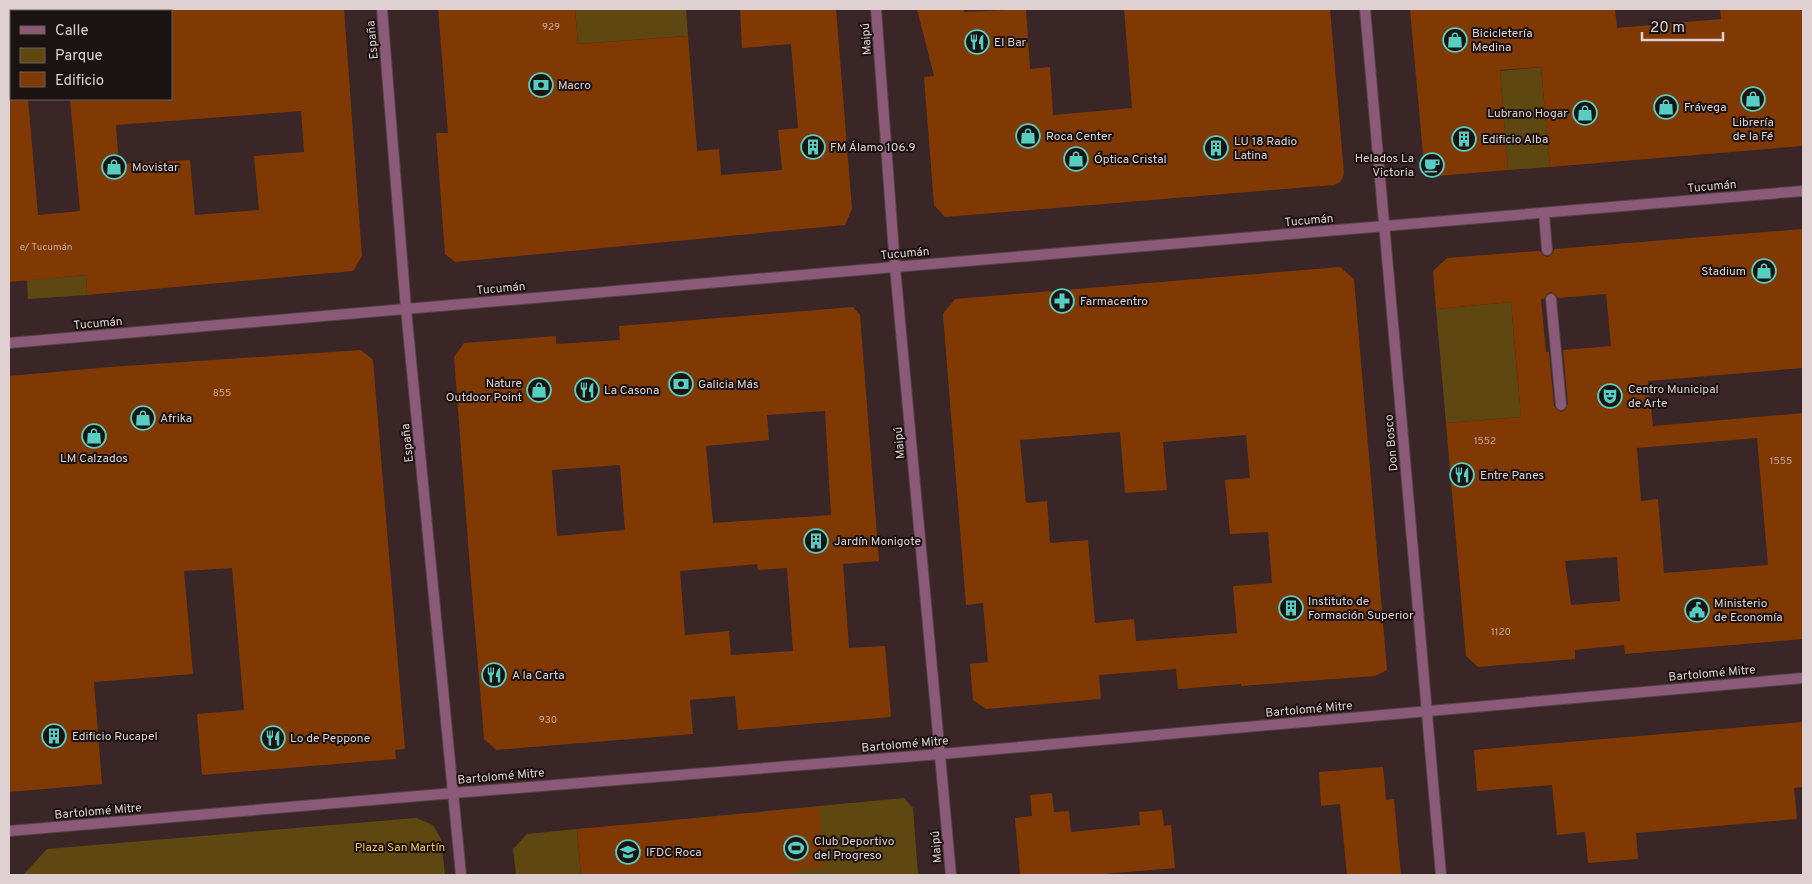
<svg xmlns="http://www.w3.org/2000/svg" width="1812" height="884" viewBox="0 0 1812 884" font-family="Overpass,sans-serif">
<style>
.green{fill:#5f4712}
.building{fill:#803903;fill-rule:evenodd}
.lines{fill:none;stroke-linecap:round;stroke-linejoin:round}
.service-casing{stroke:#544142;stroke-width:12}
.minor-casing{stroke:#544142;stroke-width:12}
.service{stroke:#8b5a79;stroke-width:10}
.minor{stroke:#8b5a79;stroke-width:10}
.labels{text-anchor:middle;stroke-width:4;stroke-linejoin:round;paint-order:stroke}
.number-label{font-size:10px;fill:#c7ab9e}
.poi-label{font-size:12px;fill:#dfd1d1;stroke:#1b1212;text-anchor:start}
.street-label{font-size:12px;fill:#dfd1d1;stroke:#1b1212}
.park-label{font-size:12px;fill:#f5c04c;stroke:#1b1212}
</style>
<rect width="100%" height="100%" fill="#3a2627"/>
<path class="green" d="M575,9H686L688,36L578,44Z
M1541,67L1550,167L1508,170L1500,71Z
M86,275L87,295L28,299L27,280Z
M1511,302L1521,417L1446,423L1436,309Z
M904,798L913,808L918,875H678L674,820Z
M416,818L433,825L441,839L445,875H23L47,849Z
M577,829L581,875H516L513,849L527,834Z"/>
<path class="building" d="M171,9H344L362,256L353,271L87,295L86,275L9,282V64H11V99H28L38,215L80,211L70,99H171ZM301,111L304,152L254,156L259,210L195,215L190,160L119,164L116,125Z
M438,9H575L578,44L688,36L697,151L719,149L721,175L782,170L778,130L798,128L791,44L742,48L740,9H836L852,209L845,225L455,262L445,254L436,133H448Z
M917,9H964V12L1026,9L1030,69L1050,67L1053,115L1132,108L1124,9H1330L1344,173L1343,177L1339,183L1334,185L945,217L934,205L924,77L934,76Z
M1410,9H1615L1617,28L1721,19L1720,9H1803V146L1550,167L1541,67L1500,70L1508,170L1425,177Z
M1803,229V368L1648,381L1653,426L1803,413V639L1625,654L1624,645L1575,650V659L1478,667L1466,656L1446,423L1521,417L1511,302L1436,309L1433,271L1447,258L1537,251H1540L1544,256L1548,257L1553,253L1554,249ZM1551,292L1556,295L1558,298L1606,294L1611,346L1563,350L1568,404L1565,410L1561,412L1556,409L1554,406L1549,352H1546L1541,299H1544L1547,294ZM1757,438L1768,565L1664,573L1658,499L1641,501L1637,448ZM1617,557L1620,601L1571,605L1565,561Z
M1340,267L1354,279L1387,670L1375,676L1241,686V684L1178,689L1176,669L1099,675L1101,699L986,709L973,700L970,664L988,662L983,603L966,605L943,314L955,299ZM1120,432L1125,493L1167,490L1163,442L1246,435L1250,478L1225,480L1230,534L1268,532L1272,583L1233,586L1237,633L1136,641L1134,619L1095,623L1088,540L1050,543L1047,501L1026,503L1020,440Z
M853,307L860,315L879,561L843,564L849,648L885,646L891,717L738,730L735,696L690,700L693,734L496,750L484,739L470,568L454,357L464,343L556,336V344L620,340L619,326ZM825,411L831,515L713,523L706,446L769,440L767,415ZM620,465L625,530L557,536L552,470ZM757,564L758,570L787,568L793,651L731,655L729,631L685,635L680,571Z
M361,350L373,360L405,749L395,750L396,759L202,775L197,714L244,710L232,568L184,571L193,674L94,682L102,784L9,792V376L110,367Z
M1803,722V787L1794,788L1797,819L1636,833L1638,859L1588,863L1585,832L1557,835L1552,785L1477,791L1474,750Z
M1383,767L1386,800L1394,799L1401,875H1347L1340,804L1321,806L1319,772Z
M1052,793L1054,812L1069,811L1071,832L1140,825L1139,812L1162,810L1164,826L1171,825L1175,868L1092,875H1020L1015,818L1032,816L1030,795Z
M819,807L824,867L795,870L796,875H581L577,829Z"/>
<g class="lines">
<g class="service-casing">
<path id="service" d="M1544,213L1547,250
M1551,299L1561,405"/>
</g>
<g class="minor-casing">
<path id="minor" d="M382,9L406,309L461,875
M876,9L895,267L951,875
M1365,9C1389,298 1418,586 1441,875
M9,343L895,267L1803,191
M9,831L454,793L941,754L1803,678"/>
</g>
<use href="#service" class="service"/>
<use href="#minor" class="minor"/>
</g>
<defs>
<g id="shop-ring" transform="scale(1.25)"><circle r="9.5" fill="#1b1212" stroke="#57cec2" stroke-width="1.5"/><path d="M-5-2.5h2.3a2.7 3.5 0 0 1 5.4 0H5L5.5 6h-11ZM-1.5-2.5h3a1.5 2.3 0 0 0-3 0Z" fill="#57cec2"/></g>
<g id="restaurant-ring" transform="scale(1.25)"><circle r="9.5" fill="#1b1212" stroke="#57cec2" stroke-width="1.5"/><path d="M-5-6h1v4h1v-4h1v4h1v-4h1v5L-1.5 .5V6h-2V.5L-5-1ZM5-6V6H3V1.5H1.5Q1.5-4 5-6Z" fill="#57cec2"/></g>
<g id="bank-ring" transform="scale(1.25)"><circle r="9.5" fill="#1b1212" stroke="#57cec2" stroke-width="1.5"/><path d="M-6-4H6V4H-6ZM0-2.3a2.3 2.3 0 1 0 0 4.6a2.3 2.3 0 1 0 0-4.6Z" fill="#57cec2"/></g>
<g id="building-ring" transform="scale(1.25)"><circle r="9.5" fill="#1b1212" stroke="#57cec2" stroke-width="1.5"/><path d="M-4-6H4V6H1V3H-1V6H-4ZM-2.5-4.3h1.7v1.8h-1.7ZM.8-4.3h1.7v1.8H.8ZM-2.5-1h1.7V.8h-1.7ZM.8-1h1.7V.8H.8Z" fill="#57cec2"/></g>
<g id="cafe-ring" transform="scale(1.25)"><circle r="9.5" fill="#1b1212" stroke="#57cec2" stroke-width="1.5"/><path d="M-5.5-4.5H6V0H3Q3 3.5 0 3.5H-2.5Q-5.5 3.5-5.5 0ZM3-3.2v2h1.7v-2ZM-6 4.5H4V6H-6Z" fill="#57cec2"/></g>
<g id="pharmacy-ring" transform="scale(1.25)"><circle r="9.5" fill="#1b1212" stroke="#57cec2" stroke-width="1.5"/><path d="M-2-6h4v4h4v4h-4v4h-4v-4h-4v-4h4Z" fill="#57cec2"/></g>
<g id="theatre-ring" transform="scale(1.25)"><circle r="9.5" fill="#1b1212" stroke="#57cec2" stroke-width="1.5"/><path d="M-5-5.5Q0-4 5-5.5V0Q5 5 0 6Q-5 5-5 0ZM-3.3-2.5H-1v1.5H-3.3ZM1-2.5H3.3v1.5H1ZM-2.8 1Q0 5.5 2.8 1Z" fill="#57cec2"/></g>
<g id="civic-ring" transform="scale(1.25)"><circle r="9.5" fill="#1b1212" stroke="#57cec2" stroke-width="1.5"/><path d="M-.6-6.5H3V-4.5H.6V-3L4-1V1h2V6H-6V1h2V-1L-.6-3ZM-1.2 2.5V6h2.4V2.5Z" fill="#57cec2"/></g>
<g id="stadium-ring" transform="scale(1.25)"><circle r="9.5" fill="#1b1212" stroke="#57cec2" stroke-width="1.5"/><path d="M0-5a6.5 5 0 1 0 0 10a6.5 5 0 1 0 0-10ZM-3.5-1.8h7v3.6h-7Z" fill="#57cec2"/></g>
<g id="university-ring" transform="scale(1.25)"><circle r="9.5" fill="#1b1212" stroke="#57cec2" stroke-width="1.5"/><path d="M0-5L7-2L0 1L-7-2ZM-4 1L0 2.5L4 1V4Q0 6-4 4Z" fill="#57cec2"/></g>
</defs>
<g fill-rule="evenodd">
<use href="#shop-ring" x="1455" y="40"/>
<use href="#restaurant-ring" x="977" y="42"/>
<use href="#bank-ring" x="541" y="85"/>
<use href="#shop-ring" x="1753" y="99"/>
<use href="#shop-ring" x="1666" y="107"/>
<use href="#shop-ring" x="1585" y="113"/>
<use href="#shop-ring" x="1028" y="136"/>
<use href="#building-ring" x="1464" y="139"/>
<use href="#building-ring" x="813" y="147"/>
<use href="#building-ring" x="1216" y="148"/>
<use href="#shop-ring" x="1076" y="159"/>
<use href="#cafe-ring" x="1432" y="165"/>
<use href="#shop-ring" x="114" y="167"/>
<use href="#shop-ring" x="1764" y="271"/>
<use href="#pharmacy-ring" x="1062" y="301"/>
<use href="#bank-ring" x="681" y="384"/>
<use href="#shop-ring" x="539" y="390"/>
<use href="#restaurant-ring" x="587" y="390"/>
<use href="#theatre-ring" x="1610" y="396"/>
<use href="#shop-ring" x="143" y="418"/>
<use href="#shop-ring" x="94" y="436"/>
<use href="#restaurant-ring" x="1462" y="475"/>
<use href="#building-ring" x="816" y="541"/>
<use href="#building-ring" x="1291" y="608"/>
<use href="#civic-ring" x="1697" y="610"/>
<use href="#restaurant-ring" x="494" y="675"/>
<use href="#building-ring" x="54" y="736"/>
<use href="#restaurant-ring" x="273" y="738"/>
<use href="#stadium-ring" x="796" y="848"/>
<use href="#university-ring" x="628" y="852"/>
</g>
<g class="labels">
<g class="number-label">
<text x="551" y="30">929</text>
<text x="46" y="250">e/ Tucumán</text>
<text x="222" y="396">855</text>
<text x="1485" y="444">1552</text>
<text x="1781" y="464">1555</text>
<text x="1501" y="635">1120</text>
<text x="548" y="723">930</text>
</g>
<g class="poi-label">
<text x="1472" y="37">Bicicletería<tspan x="1472" dy="14">Medina</tspan></text>
<text x="994" y="46">El Bar</text>
<text x="558" y="89">Macro</text>
<text x="1684" y="111">Frávega</text>
<text x="1568" y="117" text-anchor="end">Lubrano Hogar</text>
<text x="1753" y="126" text-anchor="middle">Librería<tspan x="1753" dy="14">de la Fé</tspan></text>
<text x="1046" y="140">Roca Center</text>
<text x="1482" y="143">Edificio Alba</text>
<text x="1234" y="145">LU 18 Radio<tspan x="1234" dy="14">Latina</tspan></text>
<text x="830" y="151">FM Álamo 106.9</text>
<text x="1414" y="162" text-anchor="end">Helados La<tspan x="1414" dy="14">Victoria</tspan></text>
<text x="1094" y="163">Óptica Cristal</text>
<text x="132" y="171">Movistar</text>
<text x="1746" y="275" text-anchor="end">Stadium</text>
<text x="1080" y="305">Farmacentro</text>
<text x="522" y="387" text-anchor="end">Nature<tspan x="522" dy="14">Outdoor Point</tspan></text>
<text x="698" y="388">Galicia Más</text>
<text x="1628" y="393">Centro Municipal<tspan x="1628" dy="14">de Arte</tspan></text>
<text x="604" y="394">La Casona</text>
<text x="160" y="422">Afrika</text>
<text x="94" y="462" text-anchor="middle">LM Calzados</text>
<text x="1480" y="479">Entre Panes</text>
<text x="834" y="545">Jardín Monigote</text>
<text x="1308" y="605">Instituto de<tspan x="1308" dy="14">Formación Superior</tspan></text>
<text x="1714" y="607">Ministerio<tspan x="1714" dy="14">de Economía</tspan></text>
<text x="512" y="679">A la Carta</text>
<text x="72" y="740">Edificio Rucapel</text>
<text x="290" y="742">Lo de Peppone</text>
<text x="814" y="845">Club Deportivo<tspan x="814" dy="14">del Progreso</tspan></text>
<text x="646" y="856">IFDC Roca</text>
</g>
<g class="street-label">
<text transform="translate(866 39) rotate(-94)" y="4">Maipú</text>
<text transform="translate(372 40) rotate(-95)" y="4">España</text>
<text transform="translate(1712 186) rotate(-5)" y="4">Tucumán</text>
<text transform="translate(1309 220) rotate(-5)" y="4">Tucumán</text>
<text transform="translate(905 253) rotate(-5)" y="4">Tucumán</text>
<text transform="translate(501 288) rotate(-5)" y="4">Tucumán</text>
<text transform="translate(98 323) rotate(-5)" y="4">Tucumán</text>
<text transform="translate(407 443) rotate(-96)" y="4">España</text>
<text transform="translate(899 443) rotate(-95)" y="4">Maipú</text>
<text transform="translate(1391 443) rotate(-95)" y="4">Don Bosco</text>
<text transform="translate(1712 673) rotate(-5)" y="4">Bartolomé Mitre</text>
<text transform="translate(1309 709) rotate(-5)" y="4">Bartolomé Mitre</text>
<text transform="translate(905 744) rotate(-5)" y="4">Bartolomé Mitre</text>
<text transform="translate(501 776) rotate(-5)" y="4">Bartolomé Mitre</text>
<text transform="translate(98 811) rotate(-5)" y="4">Bartolomé Mitre</text>
<text transform="translate(936 847) rotate(-95)" y="4">Maipú</text>
</g>
<g class="park-label">
<text x="400" y="851">Plaza San Martín</text>
</g>
</g>
<rect width="1812" height="884" fill="none" stroke="#dfd1d1" stroke-width="20"/>
<rect x="10" y="10" width="162" height="90" fill="#1b1212" stroke="#695e5e"/>
<rect x="20" y="26" width="25" height="8" fill="#8b5a79" stroke="#695e5e"/>
<text x="55" y="35" font-size="15" fill="#dfd1d1">Calle</text>
<rect x="20" y="48" width="25" height="15" fill="#5f4712" stroke="#695e5e"/>
<text x="55" y="60" font-size="15" fill="#dfd1d1">Parque</text>
<rect x="20" y="72" width="25" height="15" fill="#803903" stroke="#695e5e"/>
<text x="55" y="85" font-size="15" fill="#dfd1d1">Edificio</text>
<path d="M1642 32v8h81v-8" fill="none" stroke="#dfd1d1" stroke-width="2.5"/>
<text x="1650" y="32" font-size="15" fill="#dfd1d1" stroke="#1b1212" stroke-width="4" paint-order="stroke">20 m</text>
</svg>
